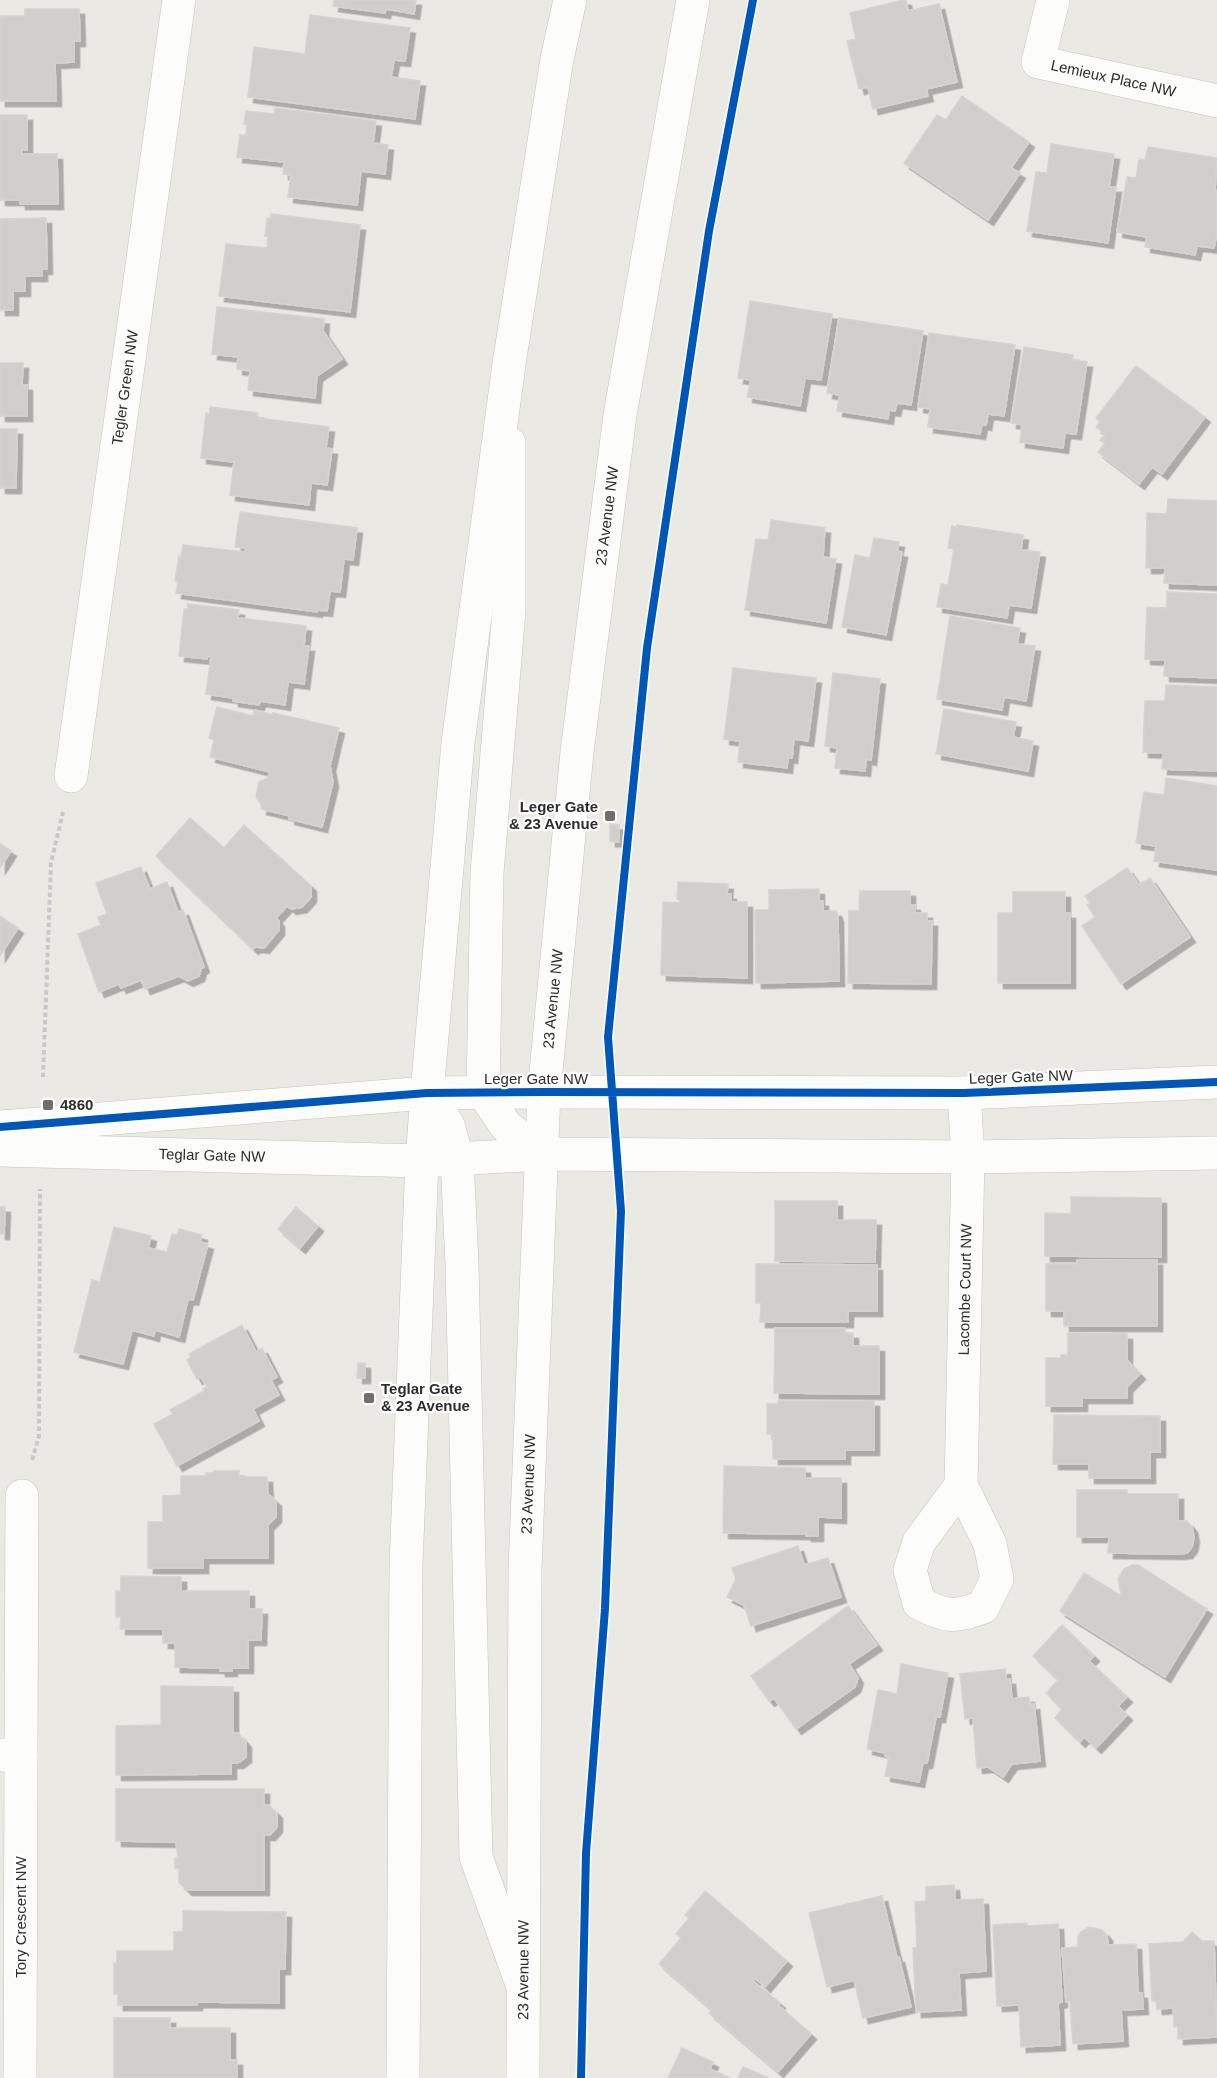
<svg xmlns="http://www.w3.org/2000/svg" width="1217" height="2078" viewBox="0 0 1217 2078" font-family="Arial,sans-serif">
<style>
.building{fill:#d0cfcb;stroke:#d6d4d0;stroke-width:1.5;filter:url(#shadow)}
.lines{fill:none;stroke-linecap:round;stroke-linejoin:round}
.minor-casing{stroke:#c5c4c4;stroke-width:34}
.tertiary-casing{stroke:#c5c4c4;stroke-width:34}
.secondary-casing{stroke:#c5c4c4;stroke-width:34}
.path{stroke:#c8c8c8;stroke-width:4;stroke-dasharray:4.5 3;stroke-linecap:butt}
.minor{stroke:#fcfcfb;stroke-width:33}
.tertiary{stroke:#fcfcfb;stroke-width:33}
.secondary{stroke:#fcfcfb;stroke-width:33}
.cycleway-casing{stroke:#fff;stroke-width:11}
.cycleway{stroke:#0057b8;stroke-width:8}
.poi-dot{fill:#706f6d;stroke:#fff;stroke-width:2}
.labels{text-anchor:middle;stroke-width:4.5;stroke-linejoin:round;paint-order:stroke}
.street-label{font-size:15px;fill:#2d2d2d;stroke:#fff}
.poi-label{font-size:15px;font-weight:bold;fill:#2d2d2d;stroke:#fff;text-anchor:start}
</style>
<defs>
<filter id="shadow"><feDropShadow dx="5.5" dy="5.5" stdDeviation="0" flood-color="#0004"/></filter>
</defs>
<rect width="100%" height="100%" fill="#ebe9e4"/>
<path class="building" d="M334,0H416L414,14L386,9L385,13L333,6Z
M903,0H906L908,11L939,4L957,82L926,89L928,96L873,109L868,87L859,89L847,41L856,39L850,13Z
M25,9H79L80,41H74V62L55,63L56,101H0V16H25Z
M310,15L410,28L405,61L394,60L391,77L420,81L415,119L248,97L254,47L305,54Z
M962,96L1029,142L1011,168L1020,173L988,220L904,163L937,115L946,120Z
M275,108L376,121L373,143L388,145L385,174L361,171L357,205L288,197L291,175L283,174L284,162L237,157L240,135H246L247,124H244L246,111L274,114Z
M0,115H27V150H22V154H57L58,204H20V200H0Z
M1051,144L1114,154L1109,187H1116L1108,243L1027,231L1036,172L1047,173Z
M1148,147L1217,158L1215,190H1217V233L1214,248L1197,246L1195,255L1145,247L1147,237L1117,232L1127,177L1136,178L1139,159L1145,160Z
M271,214L360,225L350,312L219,296L226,244L267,248L268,237L265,236L267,218L271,219Z
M46,218L47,269H42V276H25V291H13V310H0V219Z
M750,301L832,314L821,380L805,378L800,406L747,397L751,380L738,378Z
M217,307L324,319L323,331L342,359L317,376L315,398L248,390L250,371L237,369L238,357L212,354Z
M839,318L923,331L911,405L897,403L895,411L889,410L888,419L837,411L840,395L827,393Z
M929,333L1015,345L1004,416L988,414L986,425L982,424L980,434L928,427L930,409L918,407Z
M1024,347L1073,355L1072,360L1087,362L1076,434L1065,433L1063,448L1020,442L1022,425L1011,423Z
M0,363H23L22,385H27V416H0Z
M1136,366L1205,417L1162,474L1152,467L1139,484L1098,452L1105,443L1100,440L1105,434L1096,427L1100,422L1096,418Z
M210,407L258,413L257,418L329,427L326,448L332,449L327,485L311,483L309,505L230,495L234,462L201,458L206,413L210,414Z
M0,429H17L16,488H0Z
M1168,499L1217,501V585L1164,583L1165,568H1146L1147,513L1167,514Z
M240,512L357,528L353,560L344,559L340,592L330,591L327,611L317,610V612L176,593L178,582L175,581L179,556L181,557L183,545L245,552L246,548L235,547Z
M771,520L825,528L823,557L836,559L826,623L745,610L756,539L768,540Z
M957,525L1023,535L1021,550L1040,552L1031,608L1009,605L1007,618L937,607L941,584L948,585L954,549L948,548L952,526L957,527Z
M874,538L899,542L897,551L902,552L886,635L842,627L855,555L870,558Z
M1167,592L1217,594V678L1164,676L1165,660L1145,659L1147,607L1167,608Z
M188,604L239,610L238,618L306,626L304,646H309L304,684L288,682L285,705L260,701L259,705L233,701V698L206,694L211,657L207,656V659L179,656L184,609H188Z
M950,616L1020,628L1017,644L1035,646L1026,701L1004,697L1002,710L937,699Z
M733,668L816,678L808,741L794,739L792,758L788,757L787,768L738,762L740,741L724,739Z
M833,673L880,679L871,760L866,759L865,771L835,768L837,748L825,746Z
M1166,685L1217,687V771L1162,769L1163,753L1143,752L1145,701H1165Z
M217,707L253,716L254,710L273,715V713L339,728L330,766L333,782L322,827L289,819L290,816L261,809L262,806L256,797L259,782L268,778L270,772L210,757L214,740L209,738Z
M944,709L1016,722L1013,737L1033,741L1028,771L936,754Z
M1166,778L1217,786V870L1154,861L1156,846L1136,843L1144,792L1164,795Z
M190,818L224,848L244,825L311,886V897L302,907L291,909L287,906L276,918L279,921V930L264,948L255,947L253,949L156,856Z
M610,824L619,825V842L610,841Z
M0,844L11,851L0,868Z
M141,867L150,889L167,882L178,912L183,910L204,967L201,969L199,976L188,981L179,976L145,989L141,980L121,988L119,984L99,992L78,934L101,925L98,917L107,914L96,883Z
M1127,868L1139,885L1150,878L1190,937L1121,984L1082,926L1095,917L1087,905L1090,903L1085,896Z
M678,882L728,884L727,894H731V902H747V978L661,975L663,902L680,903V900L677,899Z
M819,889V901H823V911H836L838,917L839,981L756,983L755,910H769V890Z
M860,891H910V905H915V913H927V921H932L931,984L848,983L849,911H859Z
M1013,892H1065V913H1070V983H998V913H1013Z
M0,916L18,928L0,956Z
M1071,1197L1161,1198V1257L1045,1256V1213L1071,1214Z
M775,1201H837V1220H876L875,1262L775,1261Z
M0,1207H5L4,1234H0Z
M296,1207L318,1226L300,1248L278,1229Z
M114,1227L151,1236L148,1248L167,1252L172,1234L177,1235L179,1229L202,1235L200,1242L208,1244L193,1300L188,1299L179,1337L155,1330L154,1336L132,1330L123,1364L74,1352L92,1280L100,1282Z
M1077,1260H1157V1326H1064V1311H1046V1264H1077Z
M756,1264L877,1265V1311H848V1322H760L761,1303H756Z
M242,1325L256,1352L262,1348L277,1377L271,1380L279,1395L253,1409L259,1421L177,1466L154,1424L173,1414L170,1410L204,1391L203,1389L207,1387L201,1377L197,1379L187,1360L191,1357L189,1354Z
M775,1328H845V1333H853V1346H879V1394L774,1393Z
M1068,1333L1127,1334V1360L1140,1374L1127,1387V1398H1082V1406H1046V1358H1061V1355H1068Z
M358,1363H365V1378H357Z
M778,1401H874V1450H845V1459H773V1434H767V1404H778Z
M1054,1415L1160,1416V1452H1150V1478H1089V1464H1053Z
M724,1466L805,1468V1478H841V1518L818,1517V1536H806V1534L723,1533Z
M214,1471H239V1477H267L268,1494L276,1501V1517L268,1525V1558H203V1568H148V1522H163V1496L181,1495V1476H206V1473H214Z
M1077,1490H1127V1494H1178V1521H1187L1192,1527L1194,1537L1192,1547L1187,1553L1178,1554L1108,1553L1109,1537H1077Z
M798,1546L804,1565L828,1558L841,1597L751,1626L744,1605L727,1597L736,1579L732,1568Z
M1132,1565H1138L1207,1609L1165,1677L1060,1611L1084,1573L1120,1595L1121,1593L1118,1579L1124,1569Z
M121,1576L181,1577V1591H249V1609H262L261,1640H248V1668H232V1671H220V1668L175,1667V1643H163V1629H120L121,1617H116V1591H121Z
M848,1606L877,1645L849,1664L858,1678L855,1687L796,1729L774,1698L769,1701L751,1676Z
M1062,1625L1094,1656L1089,1661L1127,1697L1118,1706L1127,1715L1096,1748L1084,1737L1080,1742L1055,1718L1062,1709L1046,1693L1058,1680L1033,1656Z
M901,1664L948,1673L940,1717H936L927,1763H923L919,1782L885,1776L889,1757L885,1756V1753L867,1749L878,1690L897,1694Z
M1005,1669L1006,1679H1010L1012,1699L1029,1697L1030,1705L1034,1704L1040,1761L1012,1764L1003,1777L988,1767L977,1768L973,1718L965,1719L960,1674Z
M161,1686L233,1687V1733H238L246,1742V1757L238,1763H231V1774L116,1775V1726L161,1725Z
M116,1789H264V1805H269L277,1813V1827L270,1835H264V1890H187L179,1883V1868H175V1858H178L176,1842L116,1841Z
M954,1885L955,1900L983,1899L986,1971L959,1973L961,2010L916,2012L913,1948H917L915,1902L926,1901V1887Z
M705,1891L787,1961L765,1987L755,1978L753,1981L780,2003L778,2005L811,2034L778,2072L709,2013L712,2010L659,1964L681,1938L676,1934L689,1918L685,1915Z
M882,1896L897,1958L899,1957L911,2007L863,2018L854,1980L827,1987L809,1913Z
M183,1911L286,1912L285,1969H279V2003L197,2002V2005H118V1994H114V1963H117V1951H174V1932H183Z
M1027,1923V1926L1058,1924L1062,2002L1058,2003L1060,2045L1021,2047L1019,2005L997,2006L993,1925Z
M1089,1927L1102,1930L1107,1935L1108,1945L1136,1944L1138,1993H1142L1143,2009L1121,2010L1123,2041L1073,2044L1070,2001L1066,2002L1062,1948L1078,1947V1937L1081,1932Z
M1192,1932L1202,1941H1214L1217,2037L1178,2039V2027H1174L1173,2008L1157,2009L1156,2001H1152L1149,1944L1183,1942Z
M114,2018H170V2028H230V2060H237V2078H114Z
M682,2048L713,2062L710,2069L730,2078H668Z
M743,2067L769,2078H738Z"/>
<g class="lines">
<g class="minor-casing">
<g id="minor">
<path id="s1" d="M1053,0L1038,62L1217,101"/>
<path id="s2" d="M71,776L179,0"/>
<path id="s3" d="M961,1485L990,1544L997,1579L983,1607C954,1618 946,1617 919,1603L910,1570L919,1542L961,1485L968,1157L964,1093"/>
<path d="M0,1755L21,1756L20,2078"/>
<path d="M21,1756L22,1496"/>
</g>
</g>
<g class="tertiary-casing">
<g id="tertiary">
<path d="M509,443V610L487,873L483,1092L506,1126L541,1154"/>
<path d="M427,1093L448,1125L457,1159L462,1264L476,1857L522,1984"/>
<path d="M0,1127L427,1093L544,1092L964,1093L1217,1082"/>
<path id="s4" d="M0,1150L422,1161L541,1154L968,1157L1217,1153"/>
</g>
</g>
<g class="secondary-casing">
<g id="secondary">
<path d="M403,2078L406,1566L422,1161L427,1093L458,743L509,364L557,59L570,0"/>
<path id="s5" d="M523,2078L525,1570L544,1092L577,752L620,415L693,0"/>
</g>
</g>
<path class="path" d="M43,1077L51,863L63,812
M32,1460L39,1436L40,1189"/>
<use href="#minor" class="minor"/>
<use href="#tertiary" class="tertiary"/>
<use href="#secondary" class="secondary"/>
<g class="cycleway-casing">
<path id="cycleway" d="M0,1127L427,1093L544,1092L964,1093L1217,1082
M581,2078L586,1853L605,1609L621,1211L608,1037L647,648L709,231L753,0"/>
</g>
<use href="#cycleway" class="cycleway"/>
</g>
<g class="poi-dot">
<rect x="604" y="810" width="12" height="12" rx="3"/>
<rect x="42" y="1099" width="12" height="12" rx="3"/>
<rect x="363" y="1392" width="12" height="12" rx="3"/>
</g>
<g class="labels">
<g class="street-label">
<text dy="5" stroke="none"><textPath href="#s1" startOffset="141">Lemieux Place NW</textPath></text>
<text dy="5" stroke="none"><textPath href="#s2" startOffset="392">Tegler Green NW</textPath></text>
<text dy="5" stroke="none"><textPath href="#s5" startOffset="1566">23 Avenue NW</textPath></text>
<text dy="5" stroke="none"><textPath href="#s5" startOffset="1080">23 Avenue NW</textPath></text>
<text transform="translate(1021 1077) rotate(-2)" y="5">Leger Gate NW</text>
<text x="536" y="1084">Leger Gate NW</text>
<text dy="5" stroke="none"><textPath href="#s4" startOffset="212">Teglar Gate NW</textPath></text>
<text dy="5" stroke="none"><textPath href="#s3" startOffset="530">Lacombe Court NW</textPath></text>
<text dy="5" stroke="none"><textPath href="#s5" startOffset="594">23 Avenue NW</textPath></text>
<text transform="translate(21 1917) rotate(-90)" y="5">Tory Crescent NW</text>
<text dy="5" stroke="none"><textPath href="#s5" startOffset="108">23 Avenue NW</textPath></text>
</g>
<g class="poi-label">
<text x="598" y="812" text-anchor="end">Leger Gate<tspan x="598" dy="17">&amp; 23 Avenue</tspan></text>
<text x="60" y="1110">4860</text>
<text x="381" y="1394">Teglar Gate<tspan x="381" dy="17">&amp; 23 Avenue</tspan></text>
</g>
</g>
</svg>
